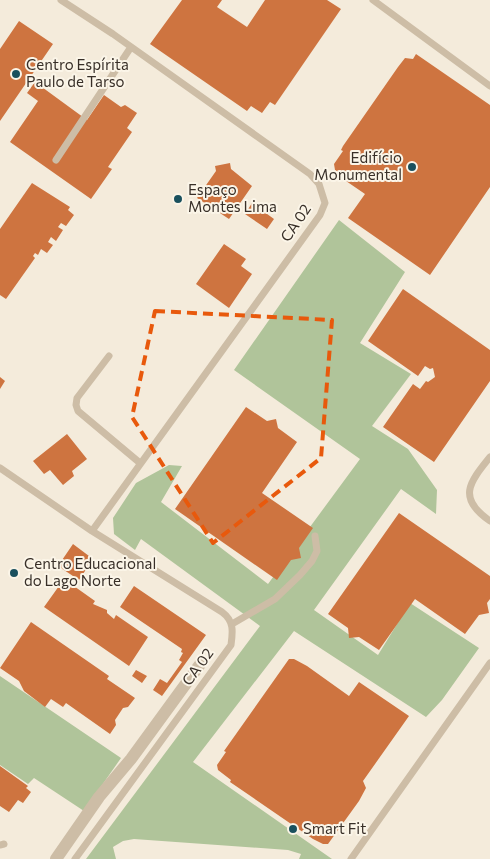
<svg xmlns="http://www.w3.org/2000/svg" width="490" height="859" viewBox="0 0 490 859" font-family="Commissioner,sans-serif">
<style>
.green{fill:#b0c49a}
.building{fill:#ce7440}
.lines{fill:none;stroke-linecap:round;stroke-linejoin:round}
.lane{stroke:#cdbda6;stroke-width:7}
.street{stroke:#cdbda6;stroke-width:12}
.marked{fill:none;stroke:#e8590c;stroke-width:4;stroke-dasharray:10 6;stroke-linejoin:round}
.poi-dot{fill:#1a505d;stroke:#fbf5e8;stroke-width:2}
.labels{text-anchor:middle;stroke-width:4;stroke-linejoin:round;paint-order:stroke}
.poi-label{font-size:15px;fill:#382f28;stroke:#fbf5e8;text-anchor:start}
.street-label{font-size:15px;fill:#382f28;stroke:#fbf5e8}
</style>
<rect width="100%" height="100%" fill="#f4ebdb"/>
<path class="green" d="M339,220L405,272L360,343L411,374L372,426L408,449L437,490L436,514L401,489L314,610L378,655L410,603L479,648L442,700L426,717L294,631L193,762L332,859H299L301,854L288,850L134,839L123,841L113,847L116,859H86L260,626L141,539L135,550L114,534L113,518L136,483L169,465L182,466L161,502L268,584L360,459L234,370Z
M0,676L121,758L84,811L34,778L28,784L0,765Z"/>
<path class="building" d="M182,0H222L217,7L247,27L265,0H327L341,9L275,105L270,102L262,113L251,106L247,111L150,44Z
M19,21L53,44L0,121V49Z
M416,54L490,105V187L430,275L348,218L365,194L346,181L348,179L335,170L334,164L343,151L341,150L343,146L398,67L405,58L413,59Z
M35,82L87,120L104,95L121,107L125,105L137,113L127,128L132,132L108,167L112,169L91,199L10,142L38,101L27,93Z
M230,163L231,169L252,186L229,219L197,198L216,171L215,166Z
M32,183L70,207L68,210L74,215L66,226L61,223L58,227L63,230L56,241L51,237L48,242L53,245L47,253L41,249L38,255L35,253L33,256L35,258L6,299L0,295V229Z
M252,203L274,219L267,229L245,214Z
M224,244L246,259L241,266L252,274L229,308L196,284Z
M403,289L490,350V381L434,462L383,427L413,384L420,389L426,381L428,382L435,377L433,368L430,369L425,366L418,376L368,341Z
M0,377L5,381L0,389Z
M246,407L267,421L276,419L278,428L297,442L262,493L313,528L299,548L301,558L291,560L277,580L175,509Z
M67,434L87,459L72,471L74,476L63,485L50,470L44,474L33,461Z
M399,513L490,576V599L487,603L489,613L479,615L465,634L415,599L379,650L359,637L349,638L348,628L328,614Z
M73,544L93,559L79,580L58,566Z
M64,579L95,601L93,604L107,610V613L114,619L116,615L148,637L129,666L44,607Z
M134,586L206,635L162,696L153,690L160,679L167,683L182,662L179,660L183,653L181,652L182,649L120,607Z
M31,622L109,676L107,679L135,698L128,707L123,708L115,720L116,725L110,734L66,703L63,707L51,699L45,707L24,691L19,681L0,668Z
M289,659H294L307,666L349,696L359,682L409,716L363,781L366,788L359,801L328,844H323L313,839L230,782L231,780L218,770L217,765L226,752L224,751Z
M136,670L147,676L142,683L132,676Z
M0,766L28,786L26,788L31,792L23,803L18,800L9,812L0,806Z"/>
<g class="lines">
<path class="lane" d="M61,0L113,34L310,174L319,184L325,203L320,215L92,531
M373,0L490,86
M56,160L131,47
M109,356L77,398L76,405L78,411L140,463
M490,457C469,483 457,498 490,521
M0,468L92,531L222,612C234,621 233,631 231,645L75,859
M232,624L275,599L300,575L312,561L317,551L315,536
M0,845L4,844
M351,859L490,663"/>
<path class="street" d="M56,859L99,797L131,759L201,663"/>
</g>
<path class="marked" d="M155,311L332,320L321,458L213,543L132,417Z"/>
<g class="poi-dot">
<circle cx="16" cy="74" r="5"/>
<circle cx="412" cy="167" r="5"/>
<circle cx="178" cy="199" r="5"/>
<circle cx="14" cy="573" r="5"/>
<circle cx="293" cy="829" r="5"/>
</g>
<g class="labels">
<g class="poi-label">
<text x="26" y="70">Centro Espírita<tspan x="26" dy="17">Paulo de Tarso</tspan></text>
<text x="402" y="163" text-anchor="end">Edifício<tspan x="402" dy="17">Monumental</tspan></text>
<text x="188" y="195">Espaço<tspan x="188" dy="17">Montes Lima</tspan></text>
<text x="24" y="569">Centro Educacional<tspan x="24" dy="17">do Lago Norte</tspan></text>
<text x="303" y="834">Smart Fit</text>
</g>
<g class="street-label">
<text transform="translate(296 223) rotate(-56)" y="5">CA 02</text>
<text transform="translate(198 667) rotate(-54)" y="5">CA 02</text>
</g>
</g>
</svg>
